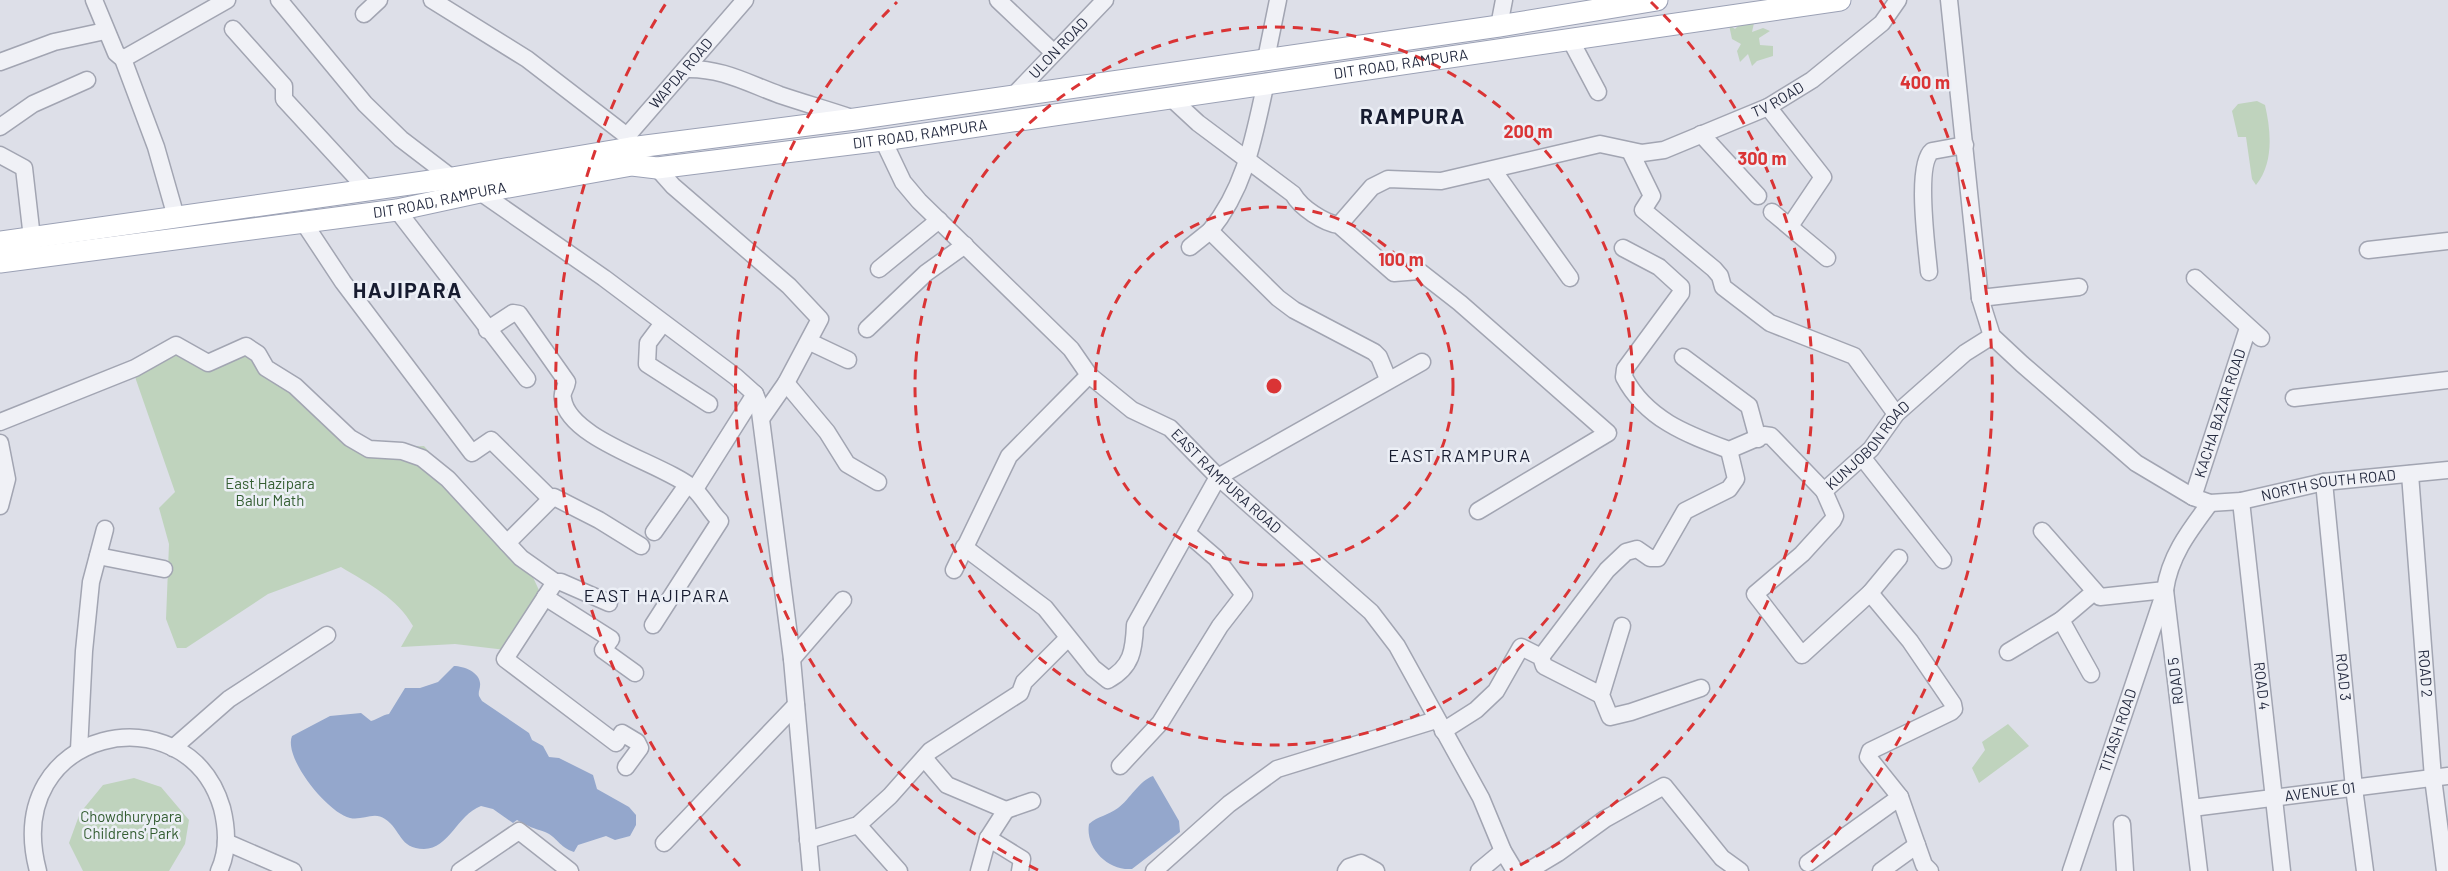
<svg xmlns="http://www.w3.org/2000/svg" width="2448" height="871" viewBox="0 0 2448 871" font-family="Barlow,sans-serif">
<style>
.green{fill:#bfd3bd}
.water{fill:#94a7cc}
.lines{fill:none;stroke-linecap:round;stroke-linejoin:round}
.minor-casing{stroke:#a2a5b2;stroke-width:19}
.major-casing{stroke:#9ba1b5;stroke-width:23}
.minor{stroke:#f0f1f6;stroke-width:16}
.major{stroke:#fff;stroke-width:21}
.ring{fill:none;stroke:#da3435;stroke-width:3;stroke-dasharray:10 8}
.labels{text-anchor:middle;stroke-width:5;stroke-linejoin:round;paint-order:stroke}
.street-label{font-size:15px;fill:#252b40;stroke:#eceff6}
.park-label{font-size:15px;fill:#335d31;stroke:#eceff6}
.quarter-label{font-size:18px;letter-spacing:1.5px;fill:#171c30;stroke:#eceff6}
.district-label{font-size:21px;font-weight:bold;letter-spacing:1.5px;fill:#171c30;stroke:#eceff6}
.centre{fill:#da3435;stroke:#eceff6;stroke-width:3}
.ring-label{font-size:18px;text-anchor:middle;font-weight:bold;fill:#da3435;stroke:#eceff6;stroke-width:5;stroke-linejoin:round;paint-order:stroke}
</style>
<rect width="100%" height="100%" fill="#dddfe8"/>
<path class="green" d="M1754,23L1752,32L1763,28L1770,31L1759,38L1760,45L1773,46V56L1757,61L1752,66L1748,54L1740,62L1737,51L1741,44L1732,39L1729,25L1735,29L1739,25Z
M2257,101L2265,105C2271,131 2274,163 2256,185L2252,179L2246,137H2238L2232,111L2238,104Z
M181,352L200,369L255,353L353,431L379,448L424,446L525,560L544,601L506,650L455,644L401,647L413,626C397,598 369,584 341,567L268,594L186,648H177L166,619L169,544L159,508L175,492L134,374Z
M2008,724L2029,746L1979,783L1972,768L1985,750L1982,742Z
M134,778L161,787L189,820L185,844L169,871H83L69,843L80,813L103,785Z"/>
<path class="water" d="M454,666C464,666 482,673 480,686C480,689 478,692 479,696L482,701L529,733L532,740L543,746L549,757L559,758L593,775L597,789L629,807L636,815V825L630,836L615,840L606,836L578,845L574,852C559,847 557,837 545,832C533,828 529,827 517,820L513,823L493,809L481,806C457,815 449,849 424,849C399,849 401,829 385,819C374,811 362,821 350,818C328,813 283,758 292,736L330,716L361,713L371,721C378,719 382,715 389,714L405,688H420L438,682Z
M1153,776L1179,821L1180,832L1132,869C1107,871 1085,847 1089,824C1098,816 1109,815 1118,808C1130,799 1139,781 1153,776Z"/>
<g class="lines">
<g class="minor-casing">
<g id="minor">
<path d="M94,0L116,53L123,59L156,147L176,217"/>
<path d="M279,0L365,104L401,139L452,178"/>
<path d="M432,0L527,59L627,136"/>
<path d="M998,0L1053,52"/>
<path id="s1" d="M1949,0L1980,298L1992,336L2022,364L2136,463L2193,497L2210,503L2241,501L2324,482L2448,470"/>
<path d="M364,14L379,0"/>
<path d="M1499,26L1504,0"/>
<path d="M233,29L284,86V99L366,188"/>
<path d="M1571,41L1598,92"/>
<path d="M123,59L227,0"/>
<path d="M1266,59L1278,0"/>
<path d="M0,62L54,42L105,31"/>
<path d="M686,69C722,68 747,83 780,95C804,103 828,110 852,118"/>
<path id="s2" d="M1013,96L1105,0"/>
<path d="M1171,98L1198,123L1293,194C1301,208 1324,223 1339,225L1394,273L1419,271L1460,303L1608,433L1478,511"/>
<path d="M1768,107L1823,177L1790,226"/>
<path d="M0,127L33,104L87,80"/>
<path d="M1701,134L1758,196"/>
<path id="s3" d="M883,140L903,182L919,201L1071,349L1089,375L1132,410L1170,428L1218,477L1371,612L1397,646L1481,798L1503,851L1515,871"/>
<path id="s4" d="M630,147L627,136L745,0"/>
<path d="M1630,151L1652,196L1643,210L1714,269L1720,276L1723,287L1770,323L1854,356L1896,414"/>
<path d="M0,155L24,168L32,238"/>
<path d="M657,168L673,186L789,286L820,319L786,383L763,416"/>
<path d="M1493,170L1570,278"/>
<path d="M480,192L604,278L736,377L755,394L759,404L792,659L811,871"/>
<path d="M397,210L527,379"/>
<path d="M1772,212L1827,258"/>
<path d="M304,223L343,282L472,453L491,440L551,499L554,497L599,520L641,546"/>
<path id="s5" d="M1339,225L1372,187L1388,179L1441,181L1600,144L1642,153L1664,150L1768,107L1812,80L1882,23L1898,0"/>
<path d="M1210,231C1246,187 1254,136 1266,82"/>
<path d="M1190,247L1210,231L1278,298L1294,310L1374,352L1379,357L1388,379"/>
<path d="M1623,248L1659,267L1681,287V293L1625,369L1624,377C1646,419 1686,434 1729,450L1764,435L1771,436L1824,491"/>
<path d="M2368,250L2448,241"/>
<path d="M879,269L939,220"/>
<path d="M1929,272C1927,249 1915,165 1932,151L1965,145"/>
<path d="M2195,278L2261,338"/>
<path d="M1980,298L2079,287"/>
<path d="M663,323L648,343L647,364L709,404"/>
<path d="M867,329L926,273L965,245"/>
<path d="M487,330L513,313L519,314L567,382C566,389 561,392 563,399C569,440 665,464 694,489C703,497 710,511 720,521L653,625"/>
<path d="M810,342L848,360"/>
<path d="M1683,357L1749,406L1758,439"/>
<path d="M786,383L827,432L847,464L878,482"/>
<path d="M2294,398L2448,380"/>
<path d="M0,422L135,368L176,345L208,363L246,346L258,354L266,368L295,386L350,438L369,449L402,451L422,458L448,479L507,543"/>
<path d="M0,443L7,479L0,506"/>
<path d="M1862,457L1943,560"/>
<path id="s6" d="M2410,474L2433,778L2445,871"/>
<path id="s7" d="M2324,482L2354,788L2365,871"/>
<path d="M695,489L755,394"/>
<path id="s8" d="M2193,497L2248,328"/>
<path d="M551,499L507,543L521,558L555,582L505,659L616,743L622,733L637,742L640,748L626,767"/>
<path id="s9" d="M2241,501L2282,871"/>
<path d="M2042,531L2100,597L2165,590"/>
<path d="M654,532L687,485"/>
<path d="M964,547L1045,608L1093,668L1108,680C1132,667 1134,650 1135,625L1218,477L1422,362"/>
<path d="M98,556L164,569"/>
<path d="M954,570L1009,456L1089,375"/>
<path d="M555,582H561L609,603"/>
<path d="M1870,593L1899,558"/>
<path d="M545,597L611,639L603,650L635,673"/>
<path d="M2061,620L2091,674"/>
<path d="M1622,626L1601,695L1610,717L1631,712L1701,688"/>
<path d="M2008,652L2061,620L2094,592"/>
<path d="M1541,657L1607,570L1626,552L1637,549L1650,558H1658L1685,511L1729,489L1736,479L1729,450"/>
<path d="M792,659L843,600"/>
<path d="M1443,731L1476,710L1496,691L1521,647L1541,657L1544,666L1601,695"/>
<path d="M173,748L229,699L327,635"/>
<path d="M79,750L84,651L91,582L105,529"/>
<path d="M924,758L947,785L1006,810L1032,801"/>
<path d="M1120,766L1160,723L1220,626L1244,595L1216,558L1187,533"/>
<path id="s10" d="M2192,808L2448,776"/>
<path d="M2122,824L2125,871"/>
<path d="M858,825L899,871"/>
<path d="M988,838L1022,859L1020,871"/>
<path d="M808,840L858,825L890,796L930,751L1020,693L1024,682L1068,638"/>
<path d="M226,842L293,871"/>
<path d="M664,843L796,705"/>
<path d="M1808,863L1900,797"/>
<path d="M38,871C0,728 187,689 222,808C227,828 228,852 219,871"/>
<path d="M460,871L519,831L570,871"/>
<path d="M979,871L988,838L1006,810"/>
<path d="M1154,871L1229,804L1277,769L1436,720"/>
<path d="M1346,871L1349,867L1361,863L1376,871"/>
<path d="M1479,871L1503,851"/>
<path d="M1528,871L1558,853L1605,819L1664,786L1722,858L1740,871"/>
<path d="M1881,871L1917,845"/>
<path id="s11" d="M1930,871L1924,865L1900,797L1868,757L1870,751L1951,712L1954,709L1953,704L1910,641L1870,593L1802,655L1755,594L1802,554L1833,520L1835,516L1824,491L1871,449L1896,414L1965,353L1992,336"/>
<path id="s12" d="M2071,871L2165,591"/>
<path d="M2199,871L2165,590C2170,555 2190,530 2210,503"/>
</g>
</g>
<g class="major-casing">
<g id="major">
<path d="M0,242L452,178L630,148L855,119L1499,26L1657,0"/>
<path id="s13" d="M0,262L397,210L480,192L632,165L657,168L883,140L1840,0"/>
</g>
</g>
<use href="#minor" class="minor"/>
<use href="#major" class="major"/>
</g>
<g class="ring">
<circle cx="1274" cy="386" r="179"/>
<circle cx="1274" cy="386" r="359"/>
<path d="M1038 870A538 538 0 0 1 897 2M1651 2A538 538 0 0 1 1510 870"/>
<path d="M740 866A718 718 0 0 1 668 0M1880 0A718 718 0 0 1 1808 866"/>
</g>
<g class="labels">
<g class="street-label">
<text dy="5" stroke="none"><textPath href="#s2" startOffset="66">ULON ROAD</textPath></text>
<text dy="5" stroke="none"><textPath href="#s13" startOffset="1416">DIT ROAD, RAMPURA</textPath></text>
<text dy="5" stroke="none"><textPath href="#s4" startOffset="94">WAPDA ROAD</textPath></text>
<text dy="5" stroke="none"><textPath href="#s5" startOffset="474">TV ROAD</textPath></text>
<text dy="5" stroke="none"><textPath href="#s13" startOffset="930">DIT ROAD, RAMPURA</textPath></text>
<text dy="5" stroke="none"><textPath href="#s13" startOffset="444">DIT ROAD, RAMPURA</textPath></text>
<text dy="5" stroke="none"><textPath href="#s8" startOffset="88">KACHA BAZAR ROAD</textPath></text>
<text dy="5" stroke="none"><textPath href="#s11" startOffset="748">KUNJOBON ROAD</textPath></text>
<text dy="5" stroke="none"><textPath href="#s3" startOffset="490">EAST RAMPURA ROAD</textPath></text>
<text dy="5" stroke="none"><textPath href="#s1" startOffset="736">NORTH SOUTH ROAD</textPath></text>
<text dy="5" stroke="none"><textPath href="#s6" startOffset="200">ROAD 2</textPath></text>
<text dy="5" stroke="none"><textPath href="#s7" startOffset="196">ROAD 3</textPath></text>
<text transform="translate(2176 681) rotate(-97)" y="5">ROAD 5</text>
<text dy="5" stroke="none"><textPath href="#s9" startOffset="186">ROAD 4</textPath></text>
<text dy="5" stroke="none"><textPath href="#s12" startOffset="148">TITASH ROAD</textPath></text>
<text dy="5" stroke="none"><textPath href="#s10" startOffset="129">AVENUE 01</textPath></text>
</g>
<g class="park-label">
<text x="270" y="489">East Hazipara<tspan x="270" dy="17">Balur Math</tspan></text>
<text x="131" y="822">Chowdhurypara<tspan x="131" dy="17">Childrens' Park</tspan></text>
</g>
<g class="quarter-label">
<text x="1460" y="462">EAST RAMPURA</text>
<text x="657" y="602">EAST HAJIPARA</text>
</g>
<g class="district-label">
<text x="1413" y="124">RAMPURA</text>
<text x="408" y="298">HAJIPARA</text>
</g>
</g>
<circle cx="1274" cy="386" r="9" class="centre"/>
<g class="ring-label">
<text x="1925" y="89">400 m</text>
<text x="1528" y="138">200 m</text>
<text x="1762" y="165">300 m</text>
<text x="1401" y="266">100 m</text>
</g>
</svg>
